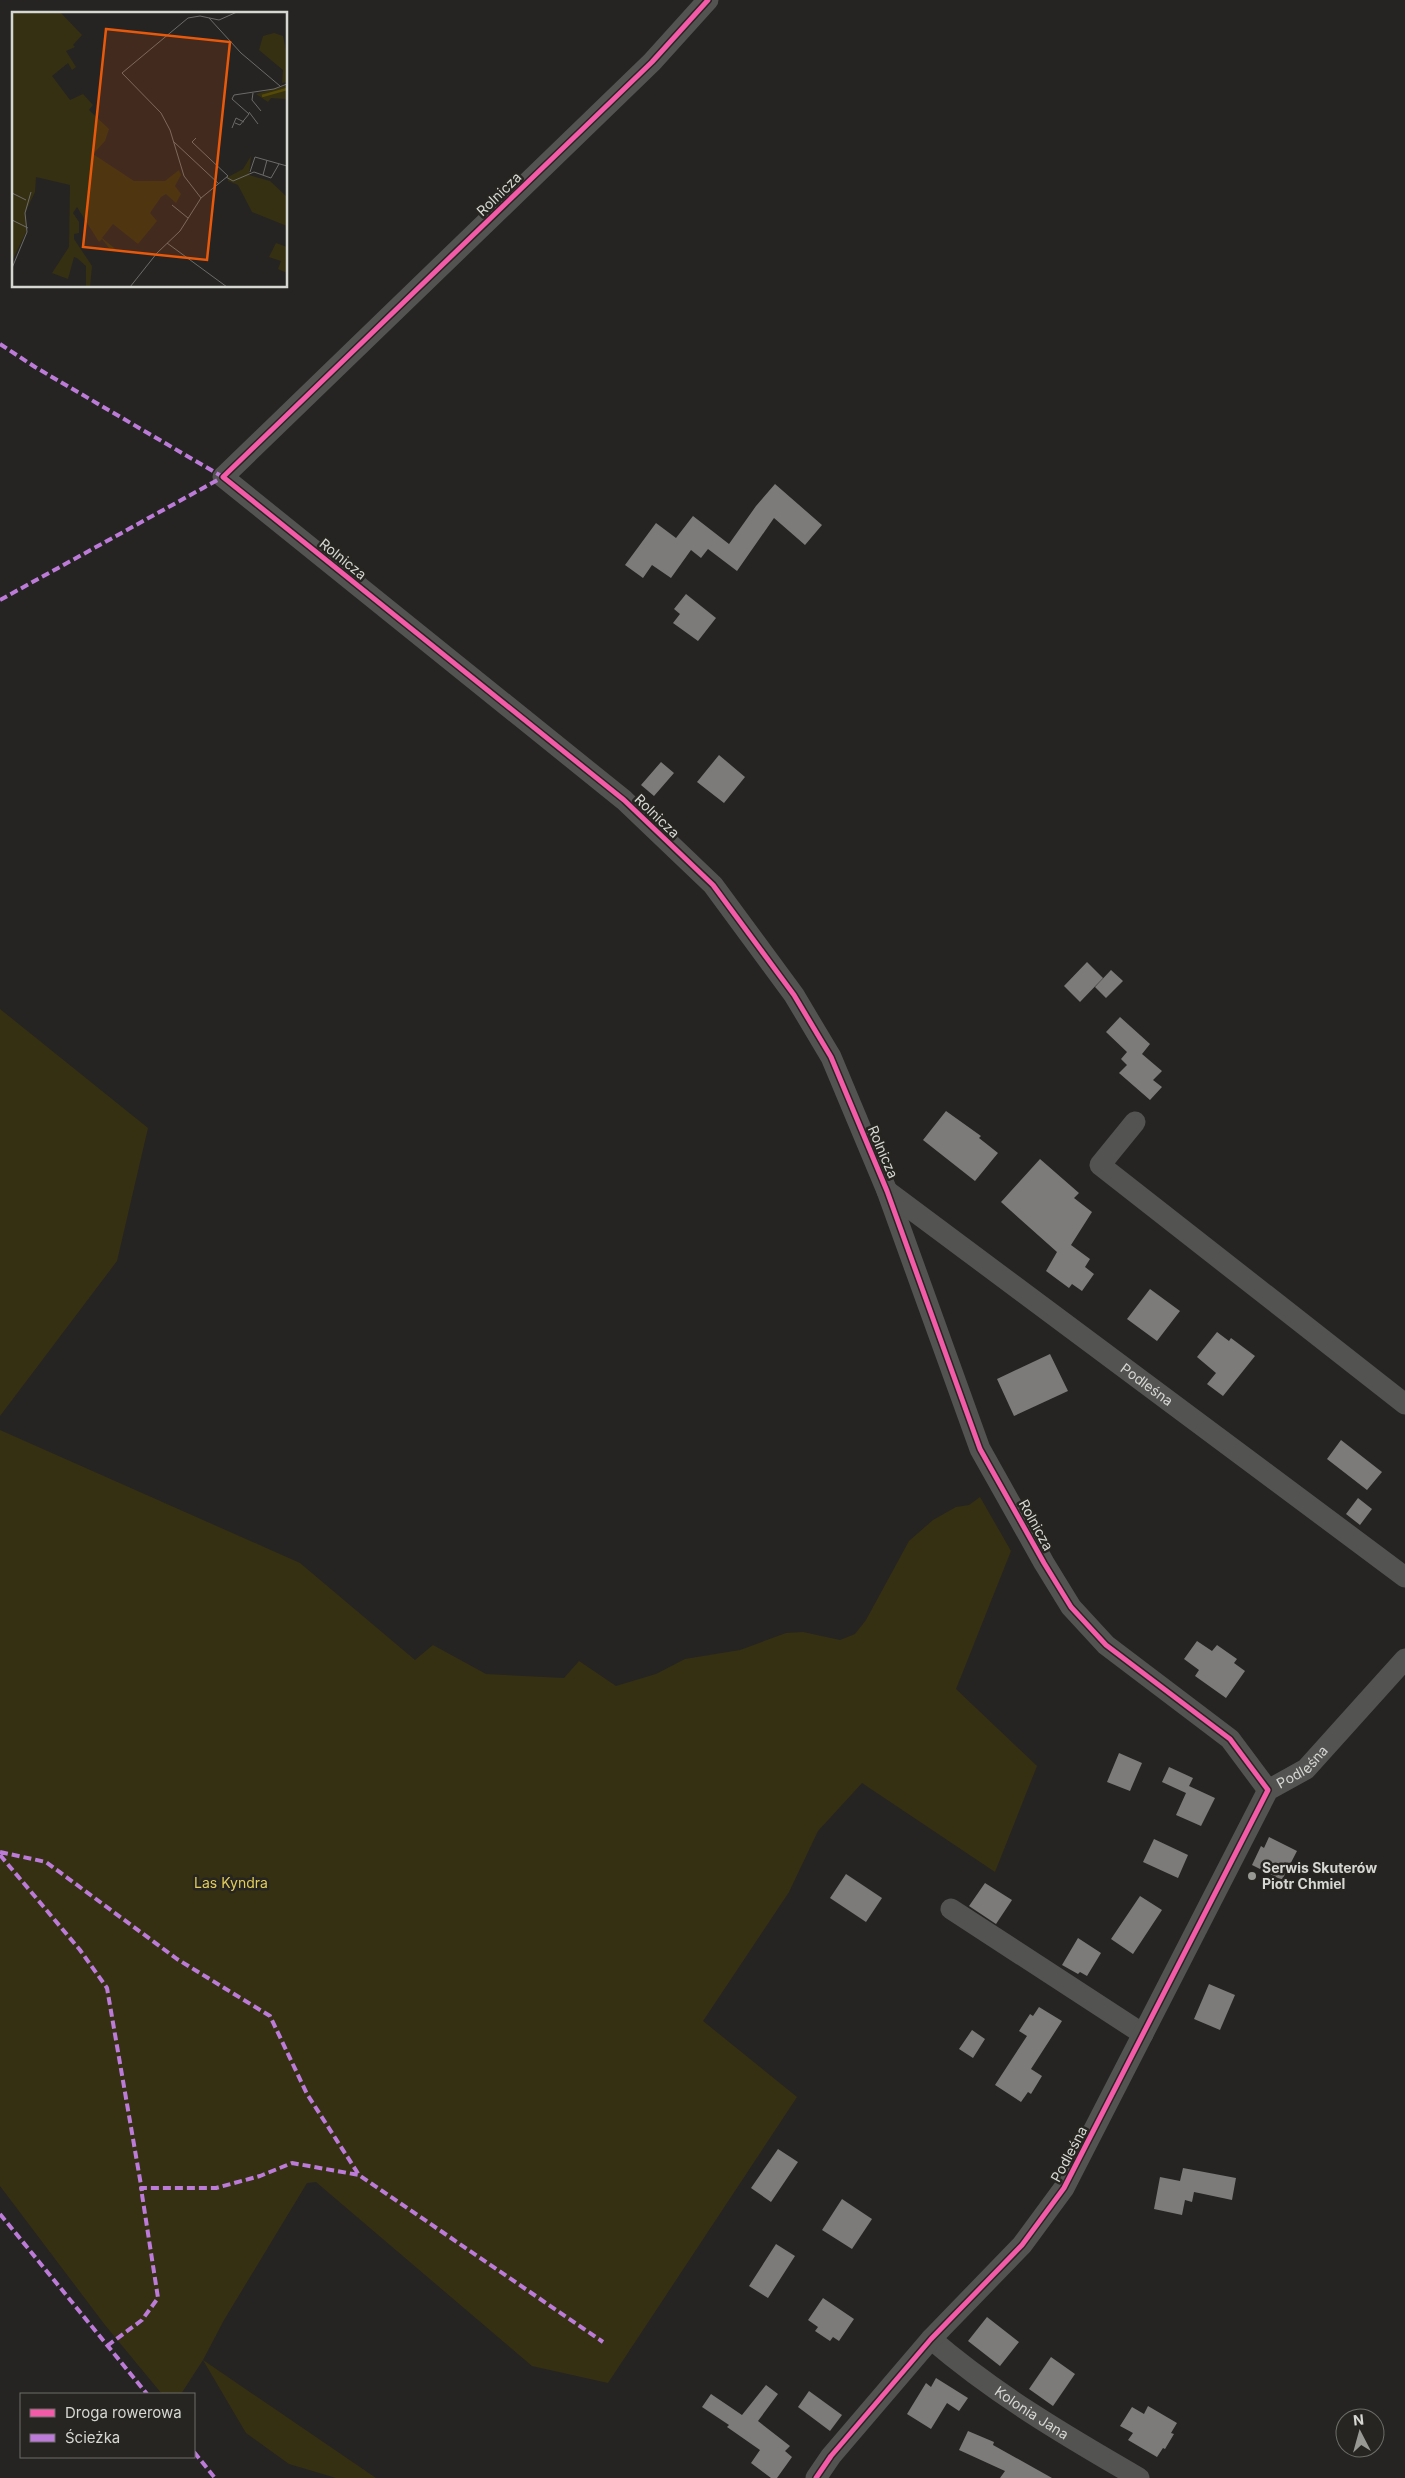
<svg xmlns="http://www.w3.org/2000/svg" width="1405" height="2478" viewBox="0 0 1405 2478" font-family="Inter,sans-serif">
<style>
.green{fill:#353012}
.building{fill:#7c7b79}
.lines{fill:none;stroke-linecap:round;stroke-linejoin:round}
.minor{stroke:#535352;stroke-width:21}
.quiet{stroke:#bd7bd9;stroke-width:4;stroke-dasharray:8 4;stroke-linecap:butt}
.cycleway-casing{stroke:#262521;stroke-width:8}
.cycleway{stroke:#f35aa7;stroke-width:5}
.poi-dot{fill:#989895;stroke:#262521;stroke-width:2}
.labels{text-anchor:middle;stroke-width:5;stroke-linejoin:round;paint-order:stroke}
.street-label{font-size:14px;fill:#d6d6d3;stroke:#262521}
.poi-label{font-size:14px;font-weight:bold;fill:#d6d6d3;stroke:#262521;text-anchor:start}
.park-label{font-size:14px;fill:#e2cc56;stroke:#262521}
.inset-river{fill:none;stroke:#564b06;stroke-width:2.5}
.inset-road{fill:none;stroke:#6c6b69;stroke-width:1}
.view{fill:#e8590c;fill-opacity:0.15;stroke:#e8590c;stroke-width:2.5}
.inset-edge{fill:none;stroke:#d6d6d3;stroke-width:2.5}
</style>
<rect width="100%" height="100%" fill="#252422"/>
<path class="green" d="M0,1009L148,1128L117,1261L0,1416Z
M0,1430L300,1563L415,1660L433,1645L486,1674L564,1678L579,1661L616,1686L656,1674L685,1659L740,1650L786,1633L803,1632L840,1640L855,1634L866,1620L909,1541L933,1520L956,1507L969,1505L980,1497L1011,1551L956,1689L1037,1766L995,1872L862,1783L818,1831L789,1892L703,2021L797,2097L608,2383L532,2366L316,2182L307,2183L224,2320L203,2360L376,2478H336L289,2464L246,2433L203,2360L181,2394H162L105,2325L0,2186Z"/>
<path class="building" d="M775,484L822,525L805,545L774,518L737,571L708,549L701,558L691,550L671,578L652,565L643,578L625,565L656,523L676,538L693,516L729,544L756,506Z
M686,594L716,618L698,641L673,623L680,614L674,609Z
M719,755L745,777L724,803L697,782Z
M661,762L674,773L654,796L641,785Z
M1087,962L1103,978L1080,1002L1064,986Z
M1111,970L1123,981L1106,998L1095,987Z
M1120,1017L1150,1044L1142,1054L1162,1071L1153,1080L1162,1087L1150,1100L1119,1073L1127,1065L1121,1059L1127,1052L1106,1032Z
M946,1111L981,1136L979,1138L998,1153L975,1181L923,1140Z
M1040,1159L1079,1193L1074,1198L1092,1212L1071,1245L1090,1259L1085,1267L1094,1274L1082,1291L1072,1284L1069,1288L1046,1271L1057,1252L1001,1202Z
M1150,1289L1180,1311L1157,1341L1127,1319Z
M1217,1332L1229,1341L1231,1338L1255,1356L1223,1396L1207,1384L1216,1373L1197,1357Z
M1050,1354L1068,1391L1014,1416L997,1379Z
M1341,1440L1382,1472L1367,1490L1327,1459Z
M1358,1498L1372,1509L1360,1525L1346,1514Z
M1197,1641L1212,1651L1217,1645L1237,1659L1234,1663L1245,1671L1226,1698L1195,1676L1199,1670L1184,1659Z
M1119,1753L1142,1763L1130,1791L1107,1782Z
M1169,1767L1193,1778L1189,1786L1215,1798L1201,1826L1176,1815L1186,1793L1162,1782Z
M1269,1837L1297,1851L1282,1880L1252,1865L1261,1846L1264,1848Z
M1154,1839L1188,1855L1178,1878L1143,1862Z
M846,1874L882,1898L866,1922L830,1898Z
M985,1883L1012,1900L996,1924L969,1906Z
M1140,1896L1162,1910L1133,1954L1111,1939Z
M1078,1938L1101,1953L1087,1976L1080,1972L1078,1974L1062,1965Z
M1209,1984L1235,1995L1220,2030L1194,2019Z
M1039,2007L1062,2021L1031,2069L1042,2076L1031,2094L1028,2092L1021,2102L995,2085L1027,2036L1019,2031L1030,2014L1033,2016Z
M972,2030L985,2039L973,2058L959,2049Z
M778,2149L798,2162L771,2202L751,2188Z
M1183,2168L1236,2178L1232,2200L1194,2192L1192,2202L1185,2200L1182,2215L1154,2209L1160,2177L1180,2181Z
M842,2199L872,2219L852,2249L822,2230Z
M776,2244L795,2256L768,2298L749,2286Z
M823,2298L854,2319L839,2341L833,2337L830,2341L815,2331L818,2327L808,2320Z
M987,2317L1019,2342L1000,2366L968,2341Z
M1051,2357L1075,2374L1053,2406L1029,2389Z
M936,2378L968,2398L959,2411L947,2403L931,2429L907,2414L926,2383L931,2387Z
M766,2385L778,2394L758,2421L790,2446L785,2451L792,2457L777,2478H771L751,2463L760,2450L727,2427L729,2425L702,2407L711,2394L742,2415Z
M809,2391L842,2415L830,2431L798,2407Z
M1148,2406L1177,2423L1171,2433L1174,2434L1165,2449L1163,2448L1157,2457L1128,2440L1133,2433L1120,2426L1132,2407L1144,2414Z
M968,2431L994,2442L993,2445L1052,2478H1000L1005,2471L959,2450Z"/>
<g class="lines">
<g class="minor">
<path d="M708,0L652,62L223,477L624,800L713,885L794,995L831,1057L887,1191L980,1449L1044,1563L1071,1607L1106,1645L1230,1739L1268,1790"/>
<path d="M1135,1122L1100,1165L1405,1404"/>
<path id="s1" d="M887,1191L1405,1577"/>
<path d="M951,1909L1143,2034"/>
<path id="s2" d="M931,2339C995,2394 1066,2436 1139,2478"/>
<path id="s3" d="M816,2478L831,2456L931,2339L1022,2245L1064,2188L1268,1790L1306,1769L1405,1659"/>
</g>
<path class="quiet" d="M0,344L35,367L223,477
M0,600L223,477
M0,1852L46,1862L177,1959L270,2016L307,2094L359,2175L603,2342
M0,1855L80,1950L107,1988L142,2191
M0,2214L147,2394
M107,2346L142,2320L158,2298L141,2188H216L260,2176L292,2163L359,2175
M194,2452L215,2478"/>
<g class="cycleway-casing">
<path id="cycleway" d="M708,0L652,62L223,477L624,800L713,885L794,995L831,1057L887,1191L980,1449L1044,1563L1071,1607L1106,1645L1230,1739L1268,1790L1064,2188L1022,2245L931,2339L831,2456L816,2478"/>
</g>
<use href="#cycleway" class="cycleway"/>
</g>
<circle class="poi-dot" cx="1252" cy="1876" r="5"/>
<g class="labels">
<g class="street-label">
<text transform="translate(499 194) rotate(-44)" y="5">Rolnicza</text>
<text transform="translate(343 559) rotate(39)" y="5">Rolnicza</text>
<text transform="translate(657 816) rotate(44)" y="5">Rolnicza</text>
<text transform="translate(883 1152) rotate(67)" y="5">Rolnicza</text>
<text dy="5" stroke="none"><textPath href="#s1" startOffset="324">Podleśna</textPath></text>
<text transform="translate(1036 1525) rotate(61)" y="5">Rolnicza</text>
<text dy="5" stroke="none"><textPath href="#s3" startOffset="871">Podleśna</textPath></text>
<text transform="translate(1069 2154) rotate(-62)" y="5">Podleśna</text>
<text dy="5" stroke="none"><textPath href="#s2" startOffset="125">Kolonia Jana</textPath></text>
</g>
<g class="poi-label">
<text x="1262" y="1873">Serwis Skuterów<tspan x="1262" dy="16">Piotr Chmiel</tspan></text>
</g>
<g class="park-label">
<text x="231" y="1888">Las Kyndra</text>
</g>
</g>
<g transform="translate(12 12)">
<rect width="275" height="275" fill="#252422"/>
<path d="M0,0H48L70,23L61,33L63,35L54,39L64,55L60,58L56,51L40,64L58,88L71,82L81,93L77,98L97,117L93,129L81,142L122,169H153L167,158L169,163L163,174L169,182L164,191L154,182L149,185L138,201L145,209L126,232L101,212L90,226L107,240L97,236L90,227L87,230L65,195L61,201L67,210V221L62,222V227L80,254L78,275H74V254L65,246L62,245L56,267L40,261L57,235L58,173L24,165L23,180L13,201L15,218L0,249ZM262,21L271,24L275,43V70L270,71L271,58L247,38L251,24ZM275,73V87L259,86L256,90L244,82ZM239,144L237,163L258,169L274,184L275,214L240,200L226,173L216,169V165L231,157ZM264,231L275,235V261L266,257L269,249L257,245Z" fill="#353012"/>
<path class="inset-river" d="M250,84L275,77"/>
<path class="inset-road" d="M197,6L229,41L268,74M241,81L240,88L249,99M237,100L246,112M223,111L228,113L237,102L220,87L222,83L262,77L275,72M220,116L224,106L232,110M162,130L207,172M238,160L243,145L275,154M251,163L255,148M214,165L221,169L242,160L259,166L267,152M0,181L14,188M189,186L172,164L158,118L149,101L110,61L176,6L188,4L207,8L225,0M160,193L176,206M0,208L16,216M155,231L215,275M0,256L15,220L13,201L19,180M118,275L145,241L168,219L189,186L216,164L180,130L184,126"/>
<path class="view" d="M94,17L218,30L195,248L71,235Z"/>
<rect width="275" height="275" class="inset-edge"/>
</g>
<rect x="20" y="2393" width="175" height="65" fill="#262521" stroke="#6c6c68"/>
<rect x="30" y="2409" width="25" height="8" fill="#f35aa7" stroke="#6c6c68"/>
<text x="65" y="2418" font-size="15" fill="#d6d6d3">Droga rowerowa</text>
<rect x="30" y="2434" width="25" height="8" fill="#bd7bd9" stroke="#6c6c68"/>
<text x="65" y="2443" font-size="15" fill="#d6d6d3">Ścieżka</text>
<g transform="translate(1360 2433) rotate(354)"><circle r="24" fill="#262521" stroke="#6c6c68"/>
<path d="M0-4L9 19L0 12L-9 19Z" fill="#989895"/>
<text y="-8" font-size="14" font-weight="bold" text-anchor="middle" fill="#d6d6d3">N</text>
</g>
</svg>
